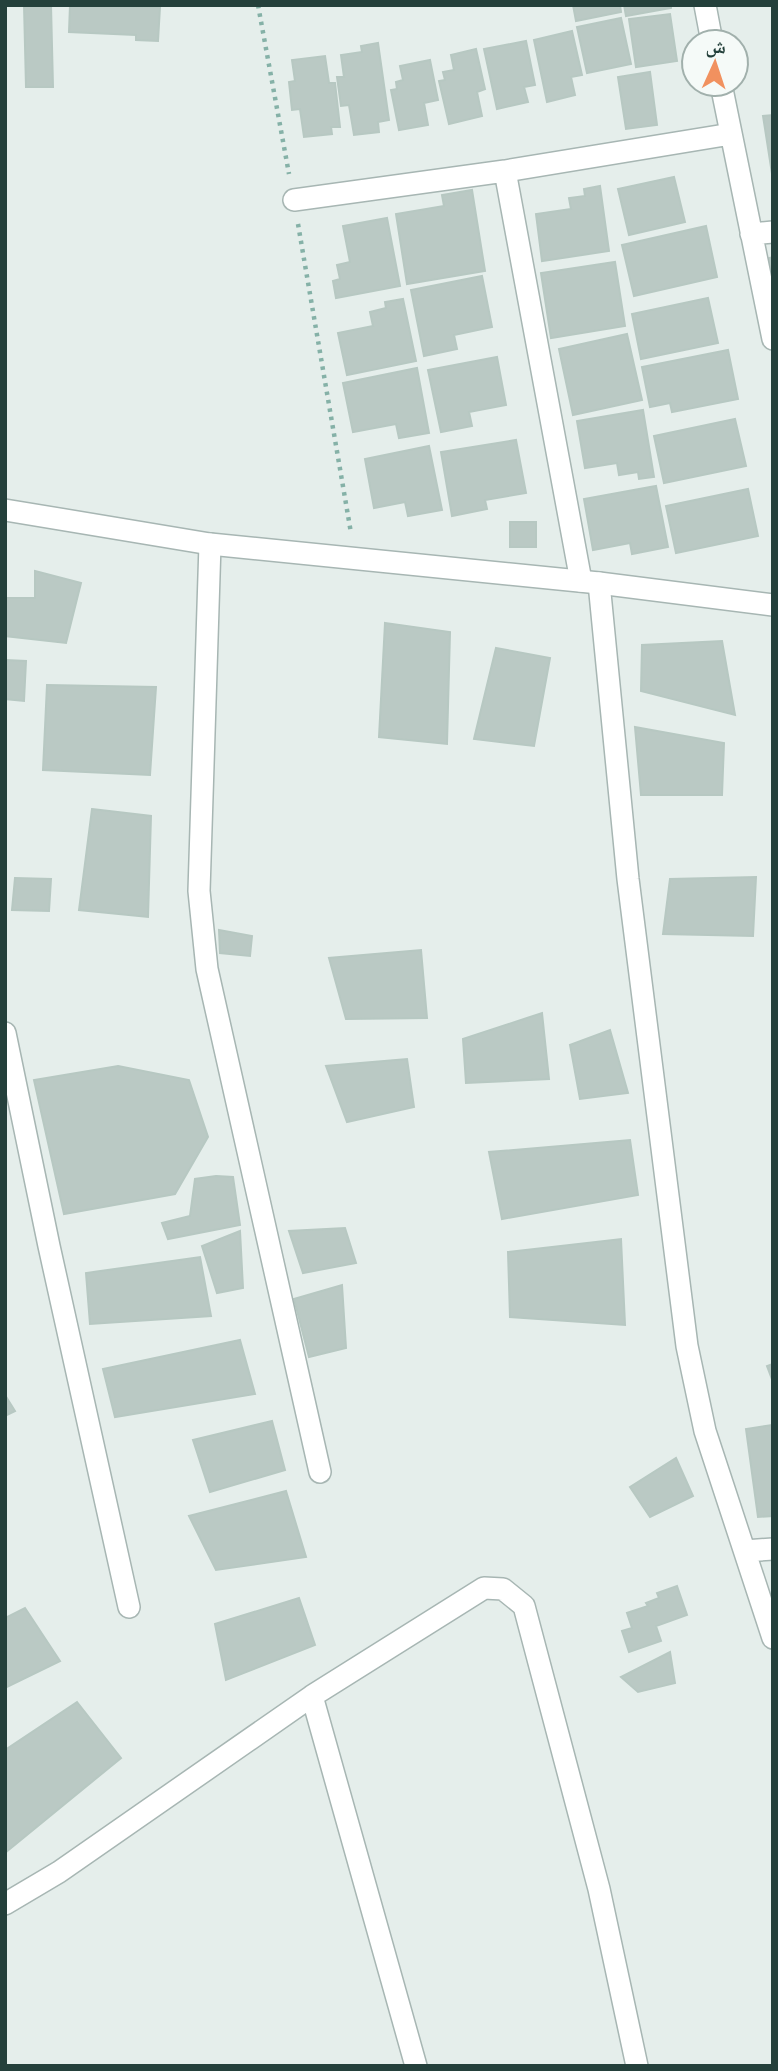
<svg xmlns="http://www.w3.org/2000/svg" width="778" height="2071" viewBox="0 0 778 2071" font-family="'Fira Sans Condensed','Noto Naskh Arabic',sans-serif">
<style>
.building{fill:#bac9c4;stroke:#b7c8c2;stroke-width:2}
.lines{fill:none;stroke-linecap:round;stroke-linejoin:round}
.minor-casing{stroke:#a7b6b3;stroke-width:24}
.tertiary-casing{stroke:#a7b6b3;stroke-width:24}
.path{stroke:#85b1a7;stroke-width:4.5;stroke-dasharray:3.5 5;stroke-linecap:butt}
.minor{stroke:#fff;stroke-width:21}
.tertiary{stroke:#fff;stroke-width:21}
</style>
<rect width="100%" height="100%" fill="#e5eeeb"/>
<path class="building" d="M24,5H51L53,87H26Z
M70,5L160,7L158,41L136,40V35L69,32Z
M573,5H620L621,12L576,21Z
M624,5H671V8L626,16Z
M670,14L677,61L636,67L629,19Z
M621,18L631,64L587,73L577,27Z
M572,31L582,75L571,77L575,95L547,102L534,40Z
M526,41L535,85L524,87L528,102L497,109L484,49Z
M378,43L389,120L378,122L379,132L354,135L349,105L341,106L337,77H344L341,55L362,52L361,46Z
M476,49L485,89L477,92L482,116L449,124L439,81L445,80L443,72L454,70L451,55Z
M325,56L329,83H335L340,127H331L332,134L304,137L300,109L292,110L289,82L295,81L292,60Z
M430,60L438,100L424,103L428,125L399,130L391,90L397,89L396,82L403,80L400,66Z
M650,72L657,125L626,129L618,77Z
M773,115V180L763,116Z
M674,177L685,222L629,235L618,189Z
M600,186L609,251L542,261L536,214L571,209L569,198L585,196L584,189Z
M472,190L485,271L407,284L396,214L444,206L442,195Z
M387,218L400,286L336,298L333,281L340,279L337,265L350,262L343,226Z
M706,226L717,277L634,296L622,245Z
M773,257V282L766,259Z
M615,262L625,326L551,338L541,273Z
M482,276L492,327L454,335L457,349L424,356L411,290Z
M708,298L718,343L641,359L632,314Z
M403,299L416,361L347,375L338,333L373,326L370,312L386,308L385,302Z
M627,334L642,400L573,415L559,349Z
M728,350L738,399L672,412L670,403L650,407L642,367Z
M497,357L506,405L469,412L472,426L441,432L428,370Z
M417,368L429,433L399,438L396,424L353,432L343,383Z
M643,410L654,477L639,479L638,472L619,475L617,463L585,468L577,421Z
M735,419L746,466L664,483L654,436Z
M516,440L526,493L485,500L487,509L452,516L441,452Z
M429,446L442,510L408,516L405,502L374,508L365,459Z
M656,486L668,547L632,554L630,543L593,550L584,499Z
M748,489L758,536L676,553L666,506Z
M510,522H536V547H510Z
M35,571L81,583L66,643L5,636V598H35Z
M385,623L450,632L447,744L379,737Z
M722,641L735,715L641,691L642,645Z
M496,648L550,658L534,746L474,739Z
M5,660L26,661L24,701L5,699Z
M47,685L156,687L150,775L43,770Z
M635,727L724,743L722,795H641Z
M92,809L151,816L148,917L79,910Z
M756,877L753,936L663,934L670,879Z
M15,878L51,879L49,911L12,910Z
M219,930L252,936L250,956L220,953Z
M421,950L427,1018L346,1019L329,958Z
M542,1013L549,1079L466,1083L463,1039Z
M610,1030L628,1093L580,1099L570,1045Z
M407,1059L414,1107L347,1122L326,1066Z
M118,1066L189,1080L208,1137L175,1194L64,1214L34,1080Z
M630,1140L638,1195L502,1219L489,1152Z
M216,1176L233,1177L240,1225L168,1239L162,1223L190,1216L195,1179Z
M345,1228L356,1263L303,1273L289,1231Z
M240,1231L243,1288L217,1293L202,1246Z
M621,1239L625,1325L510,1317L508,1252Z
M200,1257L211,1316L90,1324L86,1273Z
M342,1285L346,1348L309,1357L294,1299Z
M240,1340L255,1394L115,1417L103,1369Z
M773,1364V1382L767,1366Z
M5,1395L15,1411L5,1416Z
M272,1421L285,1470L210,1492L193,1440Z
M773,1425V1516L758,1517L746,1429Z
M676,1458L693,1496L650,1517L630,1487Z
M286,1491L306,1557L216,1570L189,1516Z
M677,1586L687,1615L656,1626L661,1641L629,1652L622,1631L632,1628L627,1613L648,1606L646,1603L659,1598L657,1593Z
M299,1598L315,1645L226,1680L215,1624Z
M25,1608L60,1661L5,1688V1618Z
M670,1652L675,1683L638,1692L621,1677Z
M77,1702L121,1758L5,1853V1750Z"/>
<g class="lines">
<g class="minor-casing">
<path id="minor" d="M705,5L712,42
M721,84L773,339
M505,171L581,581
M294,200L505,171L731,134
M751,234L773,232
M210,544L199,891L207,969L320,1472
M599,583L628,879L687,1346L705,1431L773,1638
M5,1033L49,1246L129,1607
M745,1551L773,1549
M312,1696L416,2066
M5,1904L59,1872L312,1696L484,1588L503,1589L524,1606L599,1889L637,2066"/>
</g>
<g class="tertiary-casing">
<path id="tertiary" d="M5,510L210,544L599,583L773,605"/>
</g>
<path class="path" d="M258,5L289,174
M298,224L351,533"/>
<use href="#minor" class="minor"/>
<use href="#tertiary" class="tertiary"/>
</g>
<rect width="778" height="2071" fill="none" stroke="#24403b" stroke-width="14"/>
<g transform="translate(715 63) rotate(3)"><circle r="33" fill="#f5faf8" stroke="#a1b0ac" stroke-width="2"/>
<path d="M0-5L12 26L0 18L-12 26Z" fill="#f1915f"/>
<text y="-10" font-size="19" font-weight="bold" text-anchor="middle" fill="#24403b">ش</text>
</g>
</svg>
